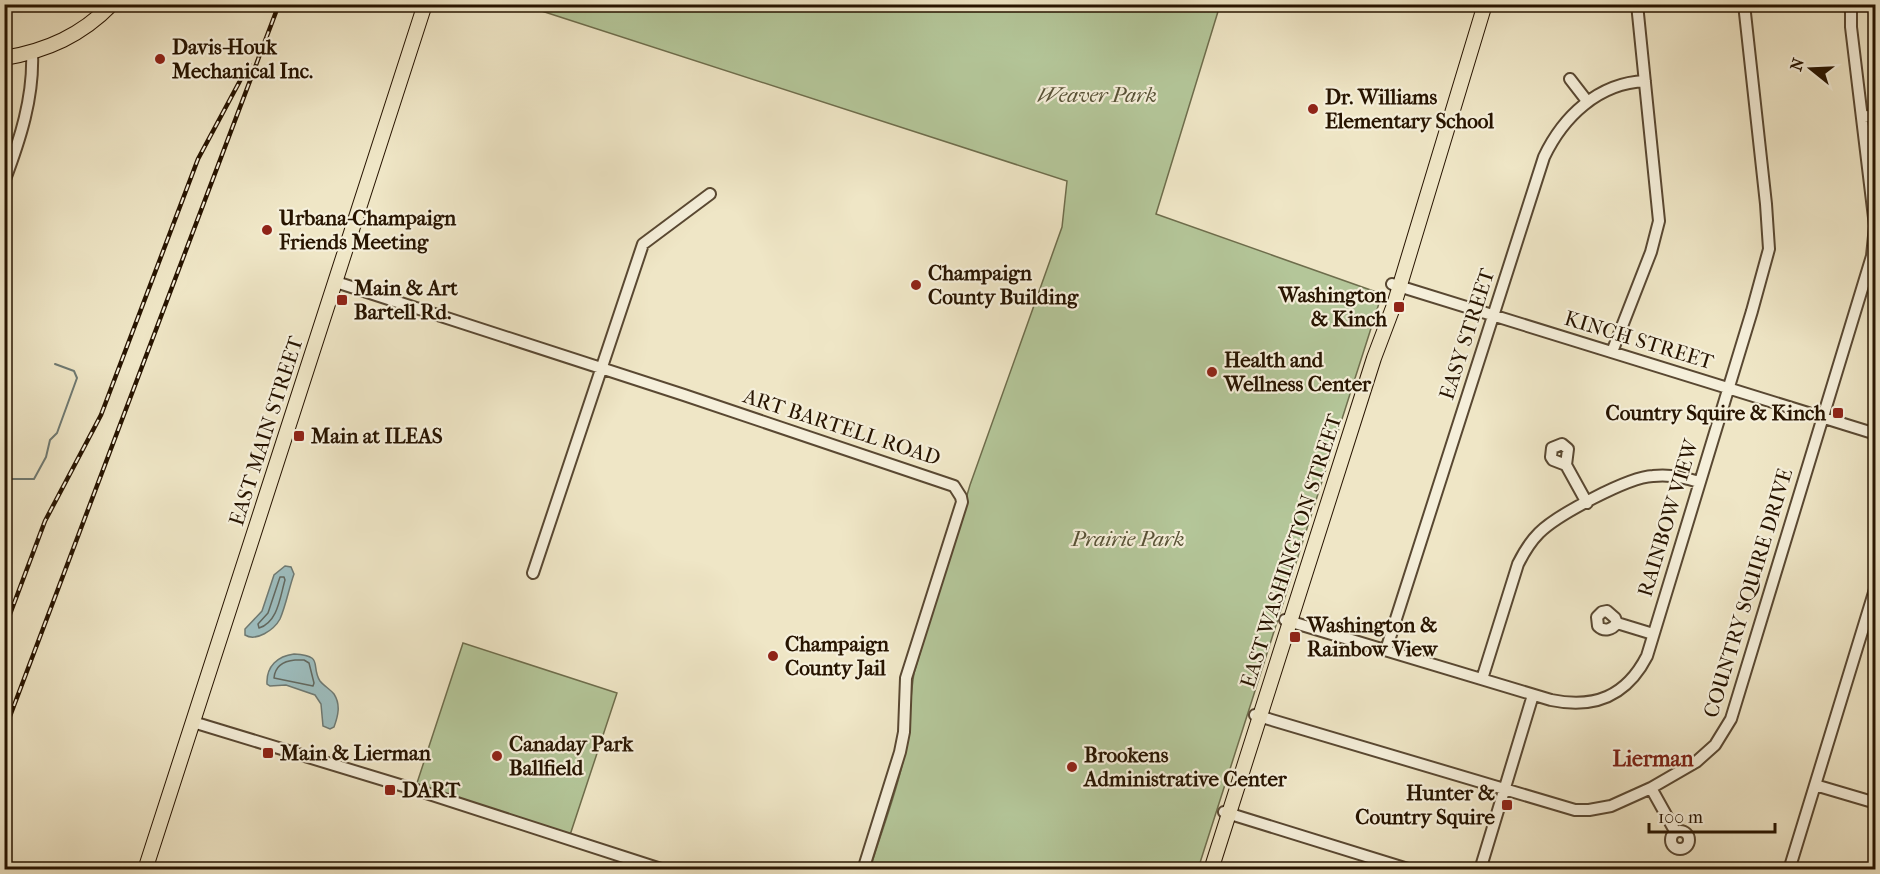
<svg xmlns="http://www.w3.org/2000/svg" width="1880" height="874" viewBox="0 0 1880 874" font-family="'IM FELL French Canon',serif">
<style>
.green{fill:#b4c699;stroke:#6e6d4c;stroke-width:1.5}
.water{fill:#9dbdbe;stroke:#6e7972;stroke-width:1.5}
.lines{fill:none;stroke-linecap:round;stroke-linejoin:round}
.shore{stroke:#62685f;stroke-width:1.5}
.stream{stroke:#6e7972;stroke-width:2}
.minor-casing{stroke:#594832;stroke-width:14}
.major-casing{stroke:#271400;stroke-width:16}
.minor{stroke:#f5efda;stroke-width:10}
.major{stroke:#efe6c6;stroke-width:14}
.rail-casing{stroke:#271400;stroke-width:4.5}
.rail{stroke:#f5efda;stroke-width:2;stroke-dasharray:7;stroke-linecap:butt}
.poi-dot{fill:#8f2418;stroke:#f5efda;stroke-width:2}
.labels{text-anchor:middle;stroke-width:4.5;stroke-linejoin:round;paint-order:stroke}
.poi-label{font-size:21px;font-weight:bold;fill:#271400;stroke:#f5efda;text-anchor:start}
.park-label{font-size:21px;font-style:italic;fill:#585236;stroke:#f5efda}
.street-label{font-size:21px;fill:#271400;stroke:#f5efda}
.neighbourhood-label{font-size:22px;font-weight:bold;fill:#7a1f14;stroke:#f5efda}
</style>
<rect width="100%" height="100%" fill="#efe6c6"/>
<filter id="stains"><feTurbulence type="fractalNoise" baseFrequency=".00333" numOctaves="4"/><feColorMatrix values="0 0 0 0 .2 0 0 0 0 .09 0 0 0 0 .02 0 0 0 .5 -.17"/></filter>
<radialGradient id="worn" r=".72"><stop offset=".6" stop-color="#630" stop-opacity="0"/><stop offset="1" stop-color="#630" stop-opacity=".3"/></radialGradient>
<path class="green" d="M523,5H1220L1156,214L1382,294L1198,869H870C881,832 896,795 904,757C911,729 909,702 914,673L970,485L1062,227L1067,181Z
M463,643L617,693L570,835L416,786Z"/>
<path class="water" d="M285,566L291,567L294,574C289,588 286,605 280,619C274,630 256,642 245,635V629L262,611L274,575Z
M294,654C325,656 310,665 320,681C324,686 330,689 334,694C341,705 338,716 334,727L330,729L323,726L321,704L315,695L286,685L270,686L267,684C266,666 278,656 294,654Z"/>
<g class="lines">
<path class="shore" d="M280,577H284L285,580C280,597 278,622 259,628L258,624L268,613Z
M295,660H304L309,663L314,683L313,686L274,678C275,666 284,661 295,660Z"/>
<path class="stream" d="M4,479H34L46,457L50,440L57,433L77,378L74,371L55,364"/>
<g class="minor-casing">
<path id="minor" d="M1570,79L1587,101
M1862,117L1876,115
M4,182C20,140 34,97 32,52
M336,282L684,395L954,486L961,497L962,502L906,678L904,732L900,752L863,870
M1392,284L1876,434
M1612,352L1651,252L1659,221L1637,4
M1562,444L1568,449L1566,465L1553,460L1551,457L1552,448Z
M1566,465L1587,503
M533,573L643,244L710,194
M1607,611L1615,618L1617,623C1612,630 1604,632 1598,626L1597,617L1602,612Z
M1285,620L1551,700C1594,709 1626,697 1647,656L1752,311L1769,249L1766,204L1744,4
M1617,623L1653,634
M1386,650L1544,157C1563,117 1598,83 1645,81
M1482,679L1518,564C1524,552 1530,542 1539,533C1557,515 1628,477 1653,476C1669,474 1684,477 1699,482
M1255,715L1575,810H1589L1611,806L1651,788L1696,762L1715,745L1731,719L1872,256L1875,226L1851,27V4
M193,722L423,792L664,870
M1815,785L1876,803
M1651,788L1675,831
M1224,812L1411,870
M1671 840a9 9 0 1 1 18 0a9 9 0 1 1-18 0Z
M1480,870L1533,695
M1789,870L1876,586"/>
</g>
<g class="major-casing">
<path id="major" d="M4,58C47,51 82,35 112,4
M145,870L425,4
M1211,870L1374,358L1394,305L1485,4"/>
</g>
<use href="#minor" class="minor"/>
<use href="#major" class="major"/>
<g class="rail-casing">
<path id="rail" d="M4,630L45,521L101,415L198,159L249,64
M4,732L279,4"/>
</g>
<use href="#rail" class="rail"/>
</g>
<g class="poi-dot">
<circle cx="160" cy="59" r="6"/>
<circle cx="1313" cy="109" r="6"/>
<circle cx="267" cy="230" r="6"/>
<circle cx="916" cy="285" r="6"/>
<rect x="336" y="294" width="12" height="12" rx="3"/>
<rect x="1393" y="301" width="12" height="12" rx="3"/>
<circle cx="1212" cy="372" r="6"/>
<rect x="1832" y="407" width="12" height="12" rx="3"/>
<rect x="293" y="430" width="12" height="12" rx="3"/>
<rect x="1289" y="631" width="12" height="12" rx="3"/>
<circle cx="773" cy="656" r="6"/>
<rect x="262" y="747" width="12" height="12" rx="3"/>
<circle cx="497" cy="756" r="6"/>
<circle cx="1072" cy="767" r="6"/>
<rect x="384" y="784" width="12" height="12" rx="3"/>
<rect x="1501" y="799" width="12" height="12" rx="3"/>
</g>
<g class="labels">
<g class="poi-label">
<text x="172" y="54">Davis-Houk<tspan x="172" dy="24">Mechanical Inc.</tspan></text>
<text x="1325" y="104">Dr. Williams<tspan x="1325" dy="24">Elementary School</tspan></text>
<text x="279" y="225">Urbana-Champaign<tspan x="279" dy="24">Friends Meeting</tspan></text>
<text x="928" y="280">Champaign<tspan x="928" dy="24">County Building</tspan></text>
<text x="354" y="295">Main &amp; Art<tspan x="354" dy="24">Bartell Rd.</tspan></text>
<text x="1387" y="302" text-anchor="end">Washington<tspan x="1387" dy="24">&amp; Kinch</tspan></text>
<text x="1224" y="367">Health and<tspan x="1224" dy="24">Wellness Center</tspan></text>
<text x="1826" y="420" text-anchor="end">Country Squire &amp; Kinch</text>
<text x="311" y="443">Main at ILEAS</text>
<text x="1307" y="632">Washington &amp;<tspan x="1307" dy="24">Rainbow View</tspan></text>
<text x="785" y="651">Champaign<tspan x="785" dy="24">County Jail</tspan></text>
<text x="509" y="751">Canaday Park<tspan x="509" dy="24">Ballfield</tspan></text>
<text x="280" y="760">Main &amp; Lierman</text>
<text x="1084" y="762">Brookens<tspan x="1084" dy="24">Administrative Center</tspan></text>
<text x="402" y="797">DART</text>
<text x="1495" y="800" text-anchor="end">Hunter &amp;<tspan x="1495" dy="24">Country Squire</tspan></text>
</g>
<g class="park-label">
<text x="1097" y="102">Weaver Park</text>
<text x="1128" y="546">Prairie Park</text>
</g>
<g class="street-label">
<text transform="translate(1467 334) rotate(-72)" y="7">EASY STREET</text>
<text transform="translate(1639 340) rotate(17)" y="7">KINCH STREET</text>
<text transform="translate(842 427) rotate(18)" y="7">ART BARTELL ROAD</text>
<text transform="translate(266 431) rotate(-72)" y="7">EAST MAIN STREET</text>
<text transform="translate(1668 518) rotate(-73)" y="7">RAINBOW VIEW</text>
<text transform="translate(1291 551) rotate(-72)" y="7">EAST WASHINGTON STREET</text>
<text transform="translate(1748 593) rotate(-73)" y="7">COUNTRY SQUIRE DRIVE</text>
</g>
<g class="neighbourhood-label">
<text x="1653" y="766">Lierman</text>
</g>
</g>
<rect width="1880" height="874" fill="none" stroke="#efe6c6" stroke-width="24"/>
<rect x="6" y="6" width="1868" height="862" fill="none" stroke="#271400" stroke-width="3"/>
<rect x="12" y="12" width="1856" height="850" fill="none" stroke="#271400" stroke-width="1.5"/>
<g transform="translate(1811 69) rotate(288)" stroke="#f5efda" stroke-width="4.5" paint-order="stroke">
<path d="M0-4.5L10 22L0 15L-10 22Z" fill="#271400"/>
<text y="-9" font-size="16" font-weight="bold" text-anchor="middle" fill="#271400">N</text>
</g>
<path d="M1649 823v9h126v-9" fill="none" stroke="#271400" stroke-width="3"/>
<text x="1658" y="823" font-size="18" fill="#271400" stroke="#f5efda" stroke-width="4.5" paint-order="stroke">100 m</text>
<rect width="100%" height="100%" filter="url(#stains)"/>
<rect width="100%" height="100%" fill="url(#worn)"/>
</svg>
